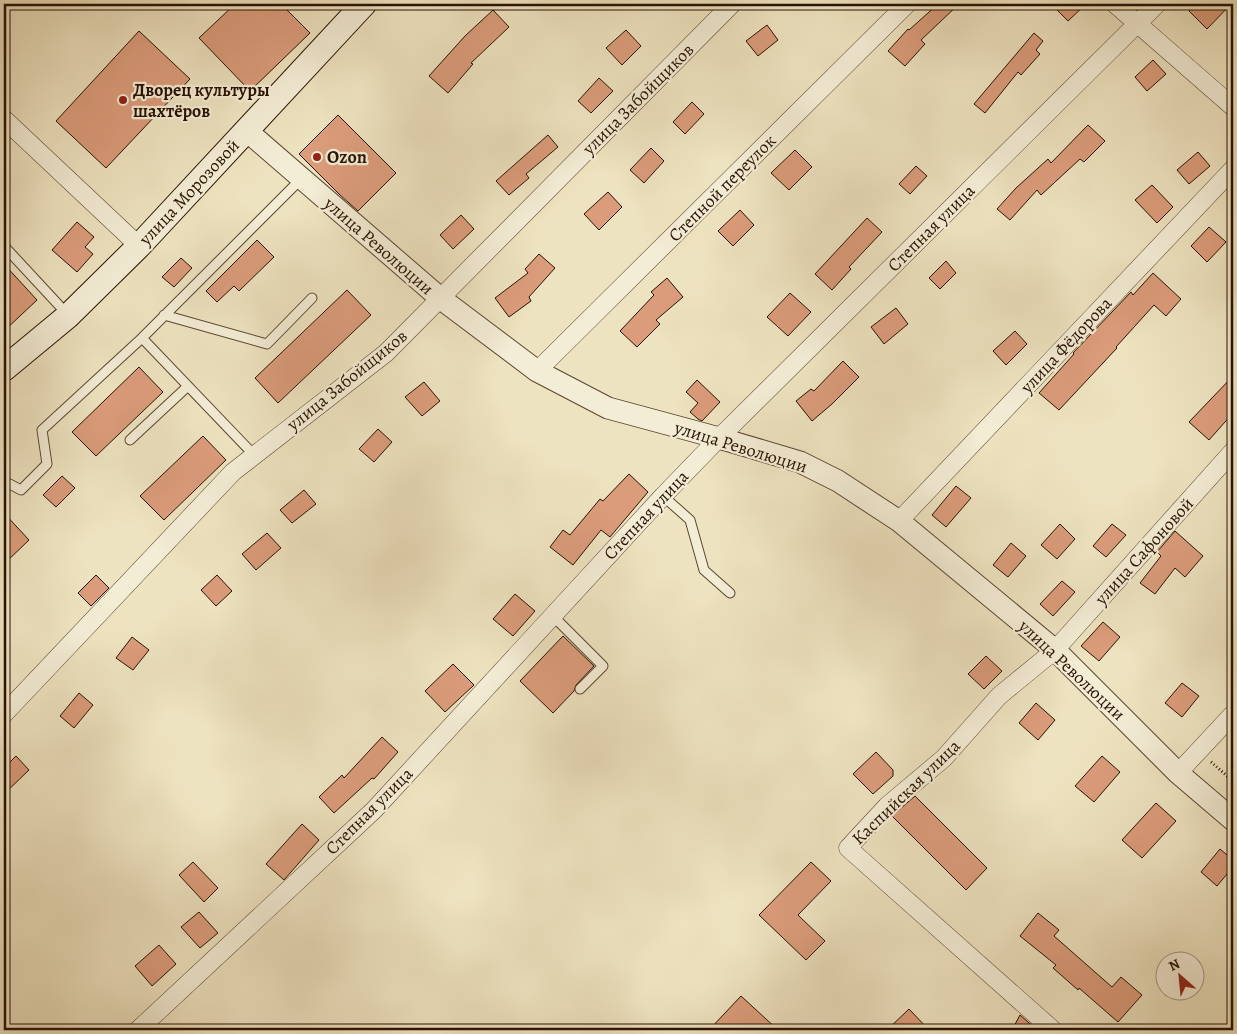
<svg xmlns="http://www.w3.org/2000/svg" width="1237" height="1034" viewBox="0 0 1237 1034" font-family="Alegreya,serif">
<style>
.building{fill:#db9c7b;stroke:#281201}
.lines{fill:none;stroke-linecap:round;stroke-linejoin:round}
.service-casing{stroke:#5a4631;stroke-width:11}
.minor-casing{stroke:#5a4631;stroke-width:19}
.tertiary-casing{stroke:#5a4631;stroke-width:23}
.secondary-casing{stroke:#281201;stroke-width:26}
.path{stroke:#281201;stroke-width:3;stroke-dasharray:1 2.5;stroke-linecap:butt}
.service{stroke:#f4edd6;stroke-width:9}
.minor{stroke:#f4edd6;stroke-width:18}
.tertiary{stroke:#f4edd6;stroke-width:21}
.secondary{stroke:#f4edd6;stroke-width:24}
.poi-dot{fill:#8f2418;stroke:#f4edd6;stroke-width:2}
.labels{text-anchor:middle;stroke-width:4.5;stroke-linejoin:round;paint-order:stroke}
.poi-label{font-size:18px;font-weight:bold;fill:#281201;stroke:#f4edd6;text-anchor:start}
.street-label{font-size:18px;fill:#281201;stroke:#f4edd6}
</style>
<rect width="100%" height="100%" fill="#eee3c0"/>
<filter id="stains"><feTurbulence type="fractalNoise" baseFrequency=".004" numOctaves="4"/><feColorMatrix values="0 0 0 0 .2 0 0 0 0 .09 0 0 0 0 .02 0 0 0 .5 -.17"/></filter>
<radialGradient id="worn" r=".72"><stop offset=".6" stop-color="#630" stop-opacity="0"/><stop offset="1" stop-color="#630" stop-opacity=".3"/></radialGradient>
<path class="building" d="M235,4H281L310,33L250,91L199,38Z
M938,4H959L921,40L925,44L905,66L888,51L908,29L909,30Z
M1051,4H1086L1068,21Z
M1196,4H1231L1207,29L1189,11Z
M493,10L509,27L471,63L473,64L448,93L429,76L465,36Z
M767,25L778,40L758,56L746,41Z
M626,30L641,46L622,65L606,48Z
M139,31L190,79L106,168L56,121Z
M1034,33L1043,41L1036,50L1040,54L1021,75L1018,72L985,113L974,104Z
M1153,60L1166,74L1147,91L1135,77Z
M599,78L613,91L591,113L578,101Z
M692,102L704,114L685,134L673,122Z
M338,115L396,173L358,211L339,194L299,154Z
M1088,125L1105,141L1084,162L1080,159L1041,195L1037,190L1010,220L997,209L1016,188L1048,159L1051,163Z
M548,135L558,147L526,174L529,178L509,195L496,181Z
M651,148L664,161L644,183L630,170Z
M795,150L812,167L789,190L771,173Z
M1198,152L1210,166L1189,184L1177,170Z
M916,166L927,176L910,194L899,184Z
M1152,185L1173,207L1157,223L1135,200Z
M608,192L622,207L599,230L584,214Z
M740,210L754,225L733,246L718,231Z
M461,215L474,229L453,249L440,235Z
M867,218L882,232L849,267L851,269L832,290L815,274Z
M77,222L94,237L85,247L93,254L77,272L52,250Z
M1209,227L1226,242L1207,262L1191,246Z
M257,240L274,257L239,291L234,286L217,302L206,291Z
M539,254L555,268L529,297L531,301L509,317L495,298L528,273L525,269Z
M181,258L192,268L174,287L162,277Z
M946,261L956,273L940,289L929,278Z
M4,264L37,300L4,331Z
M1153,273L1181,299L1166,316L1154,305L1116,347L1117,348L1059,410L1039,393L1074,354L1073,353L1131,292L1133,295Z
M667,278L683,297L656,320L660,324L637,347L620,331L654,295L651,292Z
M347,290L371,315L278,403L255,378Z
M790,293L811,312L788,336L767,317Z
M896,308L908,324L884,344L871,327Z
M1015,331L1027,344L1006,365L993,351Z
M843,361L859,377L832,404L812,421L796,401L811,389L814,391Z
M139,367L163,392L96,456L72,432Z
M1233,376V413L1209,440L1189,422Z
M697,380L720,402L702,421L698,419L690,412L698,403L686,392Z
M424,382L440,401L422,416L405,397Z
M378,429L392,442L374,462L359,449Z
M203,436L226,460L164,520L140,496Z
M629,474L648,492L610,537L601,530L573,565L550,547L563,530L570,535L600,499L603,501Z
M62,476L75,488L56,507L43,495Z
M956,486L971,498L946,527L932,515Z
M304,490L316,504L292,523L280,510Z
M4,513L29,540L4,564Z
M1060,524L1075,539L1057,559L1041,545Z
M1112,524L1126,535L1106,557L1093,546Z
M1175,531L1203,556L1185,577L1175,568L1155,594L1140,583L1161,556L1157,552Z
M267,533L281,548L256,570L242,554Z
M1011,543L1026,556L1008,577L993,565Z
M96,575L109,588L91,606L78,593Z
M217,575L232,591L216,606L201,590Z
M1062,581L1075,592L1053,616L1040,604Z
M515,594L535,611L513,636L493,619Z
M1103,622L1120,637L1099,661L1081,646Z
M563,636L594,666L576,685L574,691L553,713L520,681Z
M132,637L149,650L133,670L116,658Z
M986,656L1002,671L984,689L968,674Z
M453,664L474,685L445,712L425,691Z
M1182,683L1199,696L1182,717L1165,703Z
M79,693L93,705L74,728L60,716Z
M1036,703L1055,720L1038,740L1019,723Z
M382,737L398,752L374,779L372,778L334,813L319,797L342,775L344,778Z
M876,752L893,770V776L873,794L853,774Z
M16,756L29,770L4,794V768Z
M1102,756L1120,772L1094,802L1075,786Z
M915,796L987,868L966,890L892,816Z
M1156,803L1176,821L1142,858L1122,840Z
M302,824L319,840L284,880L266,864Z
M1220,849L1233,860V867L1217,886L1201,872Z
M193,862L218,888L204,902L179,875Z
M811,862L831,881L798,915L825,941L806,960L759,915Z
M199,912L218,933L200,948L181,927Z
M1038,913L1059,930L1054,936L1112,987L1121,977L1142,995L1118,1022L1079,988L1078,990L1053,968L1056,965L1020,936Z
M159,945L176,964L152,986L135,966Z
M741,996L778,1030H709Z
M909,1009L929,1030H887Z
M1020,1015L1037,1030H1012Z"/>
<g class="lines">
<g class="service-casing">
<path id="service" d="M4,246L68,315
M164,315L267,344L312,298
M130,440L188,386
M254,455L142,338L301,179
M4,481L21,490L47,464L42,430L142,338
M663,496L690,520L704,570L730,593
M553,616L603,666L580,689"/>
</g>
<g class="minor-casing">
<path id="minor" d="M1115,4L1233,107
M4,119L139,246
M537,371L907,4
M899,521L1233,169
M4,714L233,472L386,353L732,4
M1178,773L1233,714
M138,1030L374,810L663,496L719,438L1157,4
M1053,1030L848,848L887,806L944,758L999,696L1055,650L1233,451"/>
</g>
<g class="tertiary-casing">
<path id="tertiary" d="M247,131L440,298L537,371L608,408L719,438L800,462L838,481L899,521L1055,650L1178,773L1233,820"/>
</g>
<g class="secondary-casing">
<path id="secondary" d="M4,369L68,316L139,246L364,4"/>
</g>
<path class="path" d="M1211,762L1233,781"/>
<use href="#service" class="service"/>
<use href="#minor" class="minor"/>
<use href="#tertiary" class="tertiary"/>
<use href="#secondary" class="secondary"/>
</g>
<g class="poi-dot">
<circle cx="123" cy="100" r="5"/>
<circle cx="317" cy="157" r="5"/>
</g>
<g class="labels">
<g class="poi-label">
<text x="133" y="96">Дворец культуры<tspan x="133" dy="21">шахтёров</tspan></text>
<text x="327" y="163">Ozon</text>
</g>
<g class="street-label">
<text transform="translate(638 99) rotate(-45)" y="6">улица Забойщиков</text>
<text transform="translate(722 188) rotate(-45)" y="6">Степной переулок</text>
<text transform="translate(189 192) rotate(-47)" y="6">улица Морозовой</text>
<text transform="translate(931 228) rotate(-45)" y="6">Степная улица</text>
<text transform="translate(379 246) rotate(41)" y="6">улица Революции</text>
<text transform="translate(1066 345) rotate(-47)" y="6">улица Фёдорова</text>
<text transform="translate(347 380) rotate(-39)" y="6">улица Забойщиков</text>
<text transform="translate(741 447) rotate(17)" y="6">улица Революции</text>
<text transform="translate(646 515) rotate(-47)" y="6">Степная улица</text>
<text transform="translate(1144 551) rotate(-48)" y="6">улица Сафоновой</text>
<text transform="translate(1072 670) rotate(43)" y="6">улица Революции</text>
<text transform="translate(906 792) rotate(-44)" y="6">Каспийская улица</text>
<text transform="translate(369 811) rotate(-45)" y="6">Степная улица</text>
</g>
</g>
<rect width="1237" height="1034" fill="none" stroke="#eee3c0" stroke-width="20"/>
<rect x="5" y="5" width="1227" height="1024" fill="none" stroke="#281201" stroke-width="2.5"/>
<rect x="10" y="10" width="1217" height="1014" fill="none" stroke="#281201"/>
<g transform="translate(1180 976) rotate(333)"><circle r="24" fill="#f4edd6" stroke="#a29581"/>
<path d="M0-4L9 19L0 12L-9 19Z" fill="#8f2418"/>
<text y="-8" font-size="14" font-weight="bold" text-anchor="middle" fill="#281201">N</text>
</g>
<rect width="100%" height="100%" filter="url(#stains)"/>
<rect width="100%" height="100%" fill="url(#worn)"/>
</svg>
